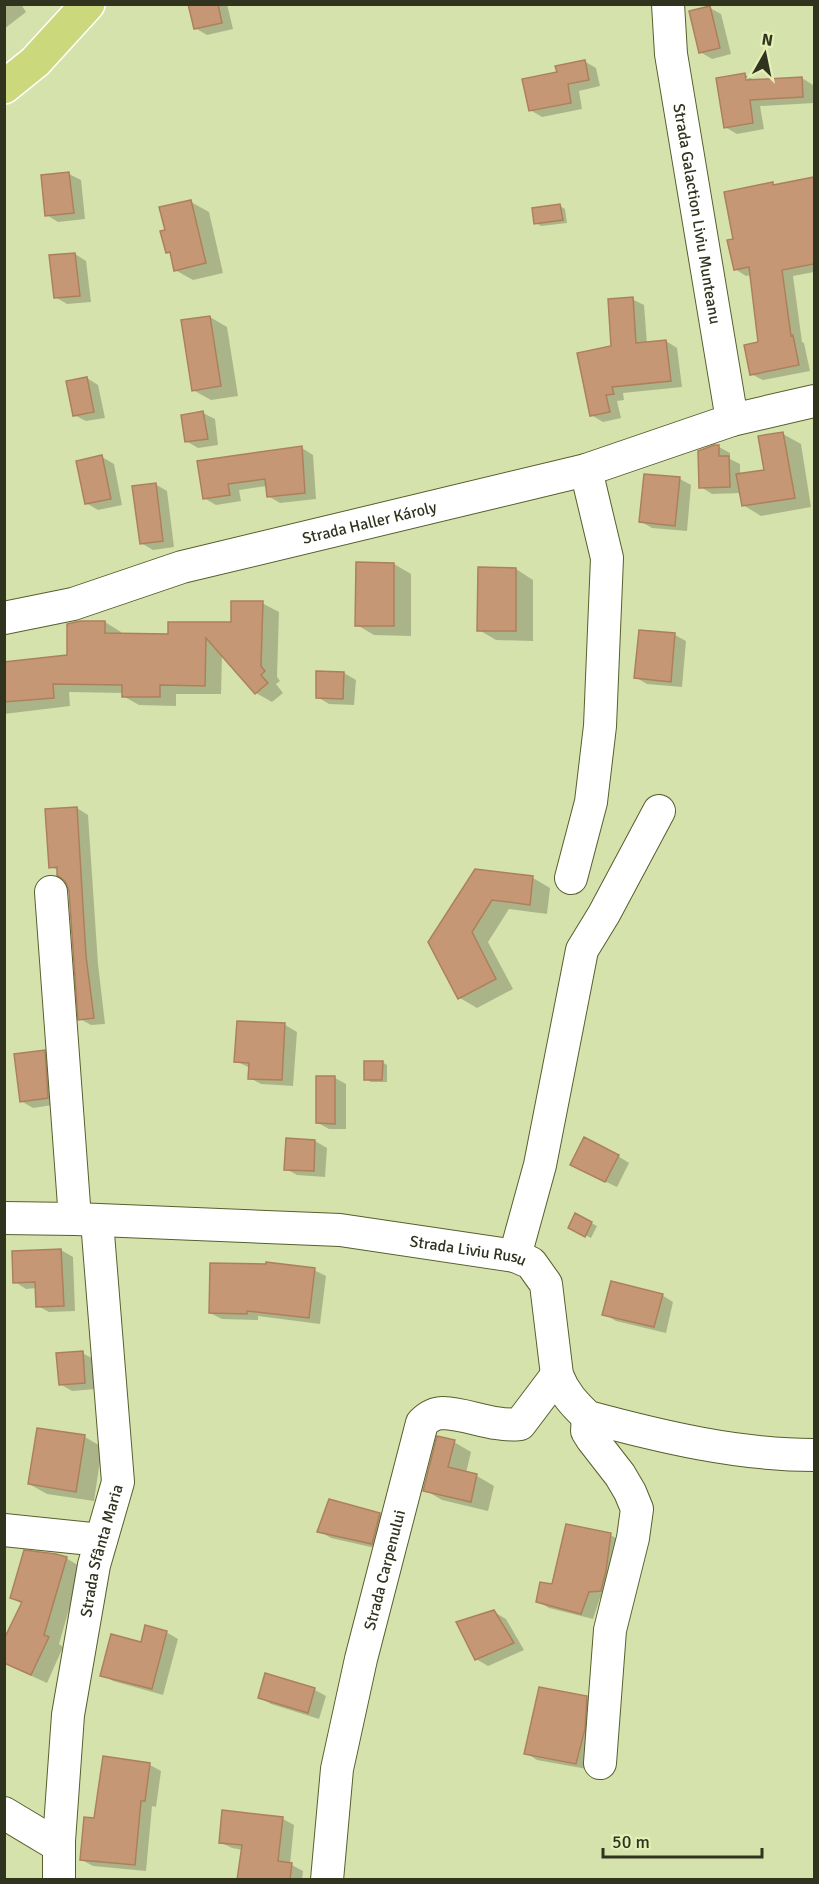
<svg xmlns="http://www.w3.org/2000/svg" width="819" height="1884" viewBox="0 0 819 1884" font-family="Signika,sans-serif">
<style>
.shadow{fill:#0003}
.building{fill:#c69774;stroke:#ad805d;stroke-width:1.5}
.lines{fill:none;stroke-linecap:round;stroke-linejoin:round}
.minor-casing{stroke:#565f2d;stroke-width:34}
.major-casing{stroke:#fff;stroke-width:36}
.minor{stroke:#fff;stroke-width:32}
.major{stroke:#cbd87c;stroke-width:33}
.labels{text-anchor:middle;stroke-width:4.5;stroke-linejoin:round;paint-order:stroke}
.street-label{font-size:16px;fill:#30341e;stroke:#e3efb7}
</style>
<rect width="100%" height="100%" fill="#d6e2ab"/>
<path class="shadow" d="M4,4H21L26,12L4,29Z
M190,4H227L233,29L207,35L195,28Z
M710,8L721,14L731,54L712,59L700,52Z
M584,61L596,68L600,86L579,91L582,109L542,117L530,110L558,73Z
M745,75L756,81L802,78L813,85L814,103L760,106L764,129L737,134L725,127Z
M69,174L81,180L85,219L58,222L47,215Z
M814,179V272L793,276L802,342L804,343L810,371L763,380L751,374L760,343L751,275L746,276L735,269V240L772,183L777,186Z
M191,202L209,212L223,273L193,280L175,270L172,255L167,252L166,231Z
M560,206L565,209L567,223L541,226L536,223Z
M75,254L86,261L91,302L67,304L55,297Z
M632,299L644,305L647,344L666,341L677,348L682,387L623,393L624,400L617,401L621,418L603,422L591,415L613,347Z
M210,317L227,327L238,396L211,400L193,390Z
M87,378L98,385L105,418L86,421L74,415Z
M203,413L215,419L218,445L198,448L186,441Z
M783,434L801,444L811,507L761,516L743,505L741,493L712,494L701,487L719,447L730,453V459L740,464V475L766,471Z
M302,448L313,455L316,499L280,503L268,496L267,486L239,490L241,501L216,505L204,498L199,463Z
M102,457L114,464L122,505L98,510L86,503Z
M680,479L691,485L687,531L652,528L640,521Z
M155,484L167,491L174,547L153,550L141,543Z
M358,564H394L411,574V636L374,635L357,625Z
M516,569L533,580V641L496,640L479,630Z
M262,603L279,612L277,677L280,681L276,684L283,693L272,702L256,693L222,654L221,694H176V706L139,705L123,696V693L69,692L70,706L4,714V663L68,656L105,622L121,632V634L169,635L232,624Z
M675,635L686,641L682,687L647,684L635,677Z
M318,672L344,673L356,680L354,705L329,704L317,697Z
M77,808L88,815L98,964L105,1024L91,1025L80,1019L70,890L67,880L59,871L51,867Z
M475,871L533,878L550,888L547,914L509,909L488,942L513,989L477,1008L460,998Z
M238,1022L285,1025L297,1032L293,1086L261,1084L250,1078V1068L236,1061Z
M44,1052L56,1058L59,1104L33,1108L21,1101Z
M382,1062L387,1065V1082H371L366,1079Z
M335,1078L346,1084V1129H329L318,1123Z
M287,1140L315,1141L327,1148L325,1177L297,1175L286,1169Z
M618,1156L629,1163L617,1187L583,1171Z
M576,1215L597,1226L591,1238L570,1227Z
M61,1250L73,1257L75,1311L49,1312L38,1306L37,1288L26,1289L15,1282L14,1252Z
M314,1270L326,1276L320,1324L258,1316V1320L222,1319L210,1313Z
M662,1295L673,1302L666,1333L616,1321L604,1314Z
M82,1353L94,1359L96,1389L72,1391L60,1384Z
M38,1429L85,1437L102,1447L94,1501L47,1494L29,1484Z
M454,1442L471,1452L466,1473L477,1476L494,1486L488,1511L442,1500L425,1490Z
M380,1514L391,1521L384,1550L331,1538L319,1531Z
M610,1535L622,1541L613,1597L600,1598L593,1619L549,1608L537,1601Z
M66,1558L81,1567L59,1644L63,1647L47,1683L12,1667L22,1604L12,1598Z
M494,1612L506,1619L524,1650L488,1666L476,1659Z
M166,1632L178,1639L163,1695L113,1681L102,1675Z
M266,1675L315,1690L326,1696L319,1719L271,1704L259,1697Z
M586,1698L598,1705L587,1769L537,1760L526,1753Z
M150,1765L161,1771L156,1807L152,1806L146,1871L93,1866L82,1860L96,1820Z
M283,1819L294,1825L290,1864L303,1871L302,1880H240L243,1850L232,1848L220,1842Z"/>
<path class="building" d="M188,4H218L222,23L194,29Z
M710,6L720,48L699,53L689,11Z
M585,60L589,80L568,84L571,103L529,111L522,79L557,72L555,66Z
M745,73L746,80L802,77L803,97L750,100L753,123L724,128L716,78Z
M69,172L74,213L45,216L41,175Z
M814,177V264L782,270L791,336L793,335L799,365L750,375L744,345L758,342L749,267L734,270L727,240L733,239L724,192L773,182V185Z
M191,200L206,263L174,271L170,252L166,253L160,231L165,230L159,207Z
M560,204L563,220L534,224L532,208Z
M75,253L80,296L54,298L49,255Z
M633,297L636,343L666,340L671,381L612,387L614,394L606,395L610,412L590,416L577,353L611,346L608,299Z
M210,316L221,386L192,391L181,320Z
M87,377L94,412L73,416L66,381Z
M203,411L208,439L185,442L181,415Z
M783,432L795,498L742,506L736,474L764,470L758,436Z
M714,445H719V456H729L730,487L699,488L698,451Z
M302,446L305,493L267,497L265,479L228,484L230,495L203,499L197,461Z
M102,455L111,499L85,504L76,461Z
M644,474L680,477L675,526L639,522Z
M156,483L163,541L140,544L132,486Z
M356,562L394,563V626H355Z
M478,567L516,568V631H477Z
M231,601H263L261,666L265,671L261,675L268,683L255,694L206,638L205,686L160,685V697H122V685L53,684L54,698L4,702V662L67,655V624L80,621H105V633L168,634V622H231Z
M639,630L675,633L671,682L634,678Z
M316,671L344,672L343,699L316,698Z
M77,807L86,956L94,1018L78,1020L69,891L65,881L57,875V867L49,868L45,809Z
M475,869L533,876L530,905L492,900L472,932L496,979L458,999L428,942Z
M237,1021L285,1023L282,1080L248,1079L249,1063L234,1062Z
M45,1050L48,1098L20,1102L14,1054Z
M364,1061H383L382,1080H364Z
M316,1076H335V1124L316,1123Z
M584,1137L619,1155L605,1182L570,1165Z
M286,1138L315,1140L314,1171L284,1170Z
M575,1213L592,1222L585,1237L568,1228Z
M61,1249L64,1306L36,1307L35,1282L13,1283L12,1251Z
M266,1262L315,1268L309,1318L247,1311V1314L209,1313L210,1263L266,1264Z
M611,1281L663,1294L654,1327L602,1315Z
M83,1351L85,1383L59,1385L56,1353Z
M37,1428L85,1435L76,1492L28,1484Z
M437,1436L455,1440L448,1467L477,1474L471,1502L423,1491Z
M329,1499L380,1513L372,1544L317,1532Z
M566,1524L611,1533L606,1571L601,1591L589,1592L581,1614L536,1602L540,1582L552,1584Z
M24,1550L56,1554L67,1557L44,1635L49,1637L31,1675L4,1663V1639L22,1602L10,1598Z
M494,1610L514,1643L475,1660L456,1622Z
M145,1625L167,1631L152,1689L100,1676L111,1634L141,1642Z
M265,1673L315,1688L308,1713L258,1698Z
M539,1687L587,1696L585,1729L576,1764L524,1754Z
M103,1756L150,1763L145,1801H141L135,1865L80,1860L84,1817L94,1818Z
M222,1810L283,1817L278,1861L292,1863L290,1880H237L242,1845L219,1843Z"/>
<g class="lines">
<g class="minor-casing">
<g id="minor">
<path id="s1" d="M668,4L671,54L732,420"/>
<path id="s2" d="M4,618L73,604L182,567L586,470L732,420L814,401"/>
<path d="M571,878L591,802L600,726L607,558L586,470"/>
<path d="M51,892L75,1219"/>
<path id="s3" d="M4,1218L75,1219L340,1230L515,1256L531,1263L546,1284L557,1375C564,1393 574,1404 588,1417C662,1437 738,1455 814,1455"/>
<path d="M515,1256L540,1165L582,950L604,914L659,811"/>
<path d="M588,1417L587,1431L592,1439L620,1475L630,1492L637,1509L633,1538L610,1630L600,1763"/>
<path d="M4,1530L101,1540"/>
<path d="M4,1813L59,1846"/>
<path id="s4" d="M59,1880V1841L68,1715L94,1565L118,1482L97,1221"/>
<path id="s5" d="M327,1880L337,1769L361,1659L422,1423C428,1417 434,1413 443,1413C469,1414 493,1427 520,1424L557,1375"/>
</g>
</g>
<g class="major-casing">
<path id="major" d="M4,87L35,62L88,4"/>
</g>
<use href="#minor" class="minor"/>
<use href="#major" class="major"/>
</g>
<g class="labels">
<g class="street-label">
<text dy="6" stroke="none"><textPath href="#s1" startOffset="212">Strada Galaction Liviu Munteanu</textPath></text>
<text dy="6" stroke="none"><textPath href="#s2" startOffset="378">Strada Haller Károly</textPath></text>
<text dy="6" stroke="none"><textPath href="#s3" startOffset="466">Strada Liviu Rusu</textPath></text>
<text dy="6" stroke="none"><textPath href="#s4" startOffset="333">Strada Sfânta Maria</textPath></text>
<text dy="6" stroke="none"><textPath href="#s5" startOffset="316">Strada Carpenului</textPath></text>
</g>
</g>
<rect width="819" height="1884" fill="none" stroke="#30341e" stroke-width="12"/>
<g transform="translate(765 54) rotate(9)" stroke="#e3efb7" stroke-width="4.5" paint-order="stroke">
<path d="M0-4.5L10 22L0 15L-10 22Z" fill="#30341e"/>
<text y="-9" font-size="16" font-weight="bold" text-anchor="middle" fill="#30341e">N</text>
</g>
<path d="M603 1848v9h159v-9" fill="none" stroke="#30341e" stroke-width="3"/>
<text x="612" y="1848" font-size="18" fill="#30341e" stroke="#e3efb7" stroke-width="4.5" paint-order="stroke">50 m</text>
</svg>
